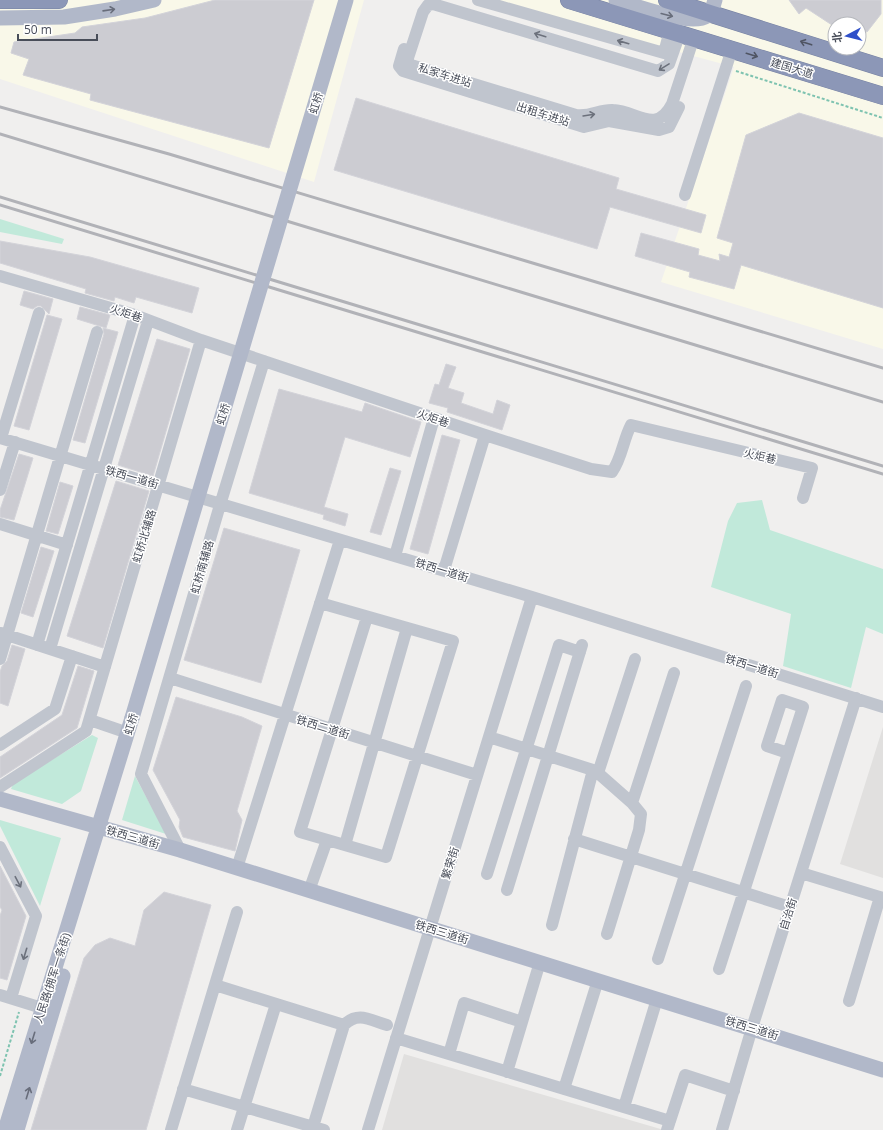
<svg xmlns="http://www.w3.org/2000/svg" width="883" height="1130" viewBox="0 0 883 1130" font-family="'Open Sans','Noto Sans SC',sans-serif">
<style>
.commercial{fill:#f9f8e9;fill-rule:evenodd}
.education{fill:#e1e0df}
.green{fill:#c1e9da}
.building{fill:#ccccd2;stroke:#d3d3d9}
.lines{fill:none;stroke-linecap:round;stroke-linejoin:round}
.highway-casing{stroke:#7782a2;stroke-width:18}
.path{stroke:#7ec3b0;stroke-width:2;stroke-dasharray:3 2;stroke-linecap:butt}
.minor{stroke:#c0c5ce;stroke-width:12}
.major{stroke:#b1b8c9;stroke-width:15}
.highway{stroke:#8c97b7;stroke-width:17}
.rail{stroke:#b1b2b7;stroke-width:3}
.major-bridge{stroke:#b1b8c9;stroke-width:15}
.oneway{stroke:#686d7b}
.oneway2{stroke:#6c717c}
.oneway3{stroke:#4f5462}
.labels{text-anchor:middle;stroke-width:3;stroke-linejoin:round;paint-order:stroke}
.street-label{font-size:11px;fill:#484d59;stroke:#fff}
</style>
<rect width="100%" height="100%" fill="#f0efee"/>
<path class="commercial" d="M0,0H364L314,182L0,79Z
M487,0H883V349L661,282L734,67ZM835,24H859V48H835Z"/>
<path class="education" d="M883,727V878L840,864Z
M404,1054L664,1130H382Z"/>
<path class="green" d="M0,219L64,239L62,244L0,232Z
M762,500L770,530L883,569V634L866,627L851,688L783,666L791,614L711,587L728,521L737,503Z
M92,735L98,738L81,791L62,804L11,789L13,784Z
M135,776L166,834L122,820Z
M0,820L61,838L40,906L0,826Z"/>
<path class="building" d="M215,0H314L269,148L90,100L91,94L23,75L29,59L11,53L14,42L75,33L82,27L145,18Z
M789,0H881V14L867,32L859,29V24H847L838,20L835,27L806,8L799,14Z
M356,98L619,178L616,189L706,215L701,233L610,207L597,249L334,170Z
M799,113L883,138V308L741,265L734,289L689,277L690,272L635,256L641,233L699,249L698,255L720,261L719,254L729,257L733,243L717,238L746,135Z
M0,241L90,257L199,288L192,313L136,297L134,303L115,297L114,301L85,293L86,289L0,263Z
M24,291L53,299L49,314L41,306H37L33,309L20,305Z
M80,307L110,315L106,328L77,319Z
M47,315L62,319L29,430L14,426Z
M103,328L118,332L85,443L73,440L104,334Z
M157,339L190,349L153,476L118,465Z
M446,364L456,367L448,388L464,393L461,403L493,414L497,400L510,405L502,430L447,412L448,408L429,403L435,384L439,385Z
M279,389L362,412L365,403L421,422L410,457L345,437L324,507L348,514L345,526L323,519L324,515L249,493Z
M442,435L460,440L428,554L410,549Z
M19,454L33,458L14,520L0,517V510Z
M390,468L401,471L381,535L370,532Z
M116,481L149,491L103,648L67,636Z
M60,482L73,486L58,534L46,531Z
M224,528L300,550L261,683L184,660Z
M41,547L54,551L33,617L21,613Z
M12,645L25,649L8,706L0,703V672L2,666L7,661Z
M78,666L94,671L77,728L0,778V757L62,715Z
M176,697L242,717L262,726L237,811L242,820L235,851L183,837L179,827L180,820L153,770Z
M0,866L26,916L7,980L0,978V916L2,910L0,907Z
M164,892L211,905L146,1130H31L84,958L95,945L110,938L135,946L144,910Z"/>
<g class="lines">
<g class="highway-casing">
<path id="highway" d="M0,0H59
M569,0L883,96
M667,0L883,68"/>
</g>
<path class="path" d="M736,71L883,118
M0,1076L19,1012"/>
<path class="minor" d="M478,0L664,53L670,30
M680,33L669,64L658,71L433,4L428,5L423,12L408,58V62L411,65L576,115C591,117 600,109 613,110C637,111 656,135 672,104L694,37
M404,49L399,66L403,71L584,127L609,121L659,130L669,127L679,107
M685,195L732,49
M0,276L135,315L201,340L485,435L591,469L612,472C622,458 623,440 631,425L812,468L803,498
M0,438L532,597L883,707
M1,438L39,313
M0,490L15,442
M0,524L67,545
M395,556L434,418
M444,570L485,435
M320,603L453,641L386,857L300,832L367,617
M1,633L105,667
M37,645L135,315
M50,649L148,321
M0,659L97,332
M170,678L477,775
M90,720L128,733
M489,737L593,770L598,773L632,803L641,814L639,830L607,934
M0,745L55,709L72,656
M598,773L635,659
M0,787L86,731L201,340
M632,803L674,673
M574,839L790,907
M345,845L407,628
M0,847L36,916L11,998
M180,850L141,774L220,505L264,361
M237,868L340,540
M801,873L883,898
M487,874L559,645L580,652
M507,890L582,645
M309,891L327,840
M552,925L593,770
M658,959L746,686
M719,969L803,707L782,700L767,746L788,753
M215,985L344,1025L312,1130
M0,995L42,1008
M849,1001L880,897
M344,1025C358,1011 370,1020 387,1025
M396,1038L670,1121
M449,1054L464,1003L522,1022
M507,1072L540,962
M183,1089L324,1130
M564,1089L598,980
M624,1107L657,999
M171,1130L237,912
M237,1130L276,1004
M368,1130L532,597
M667,1130L685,1075L734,1091
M722,1130L752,1028L856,698"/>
<path class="major" d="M616,0C634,5 691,27 707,16C712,13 713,6 715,0
M0,18L64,17L115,9L154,0
M0,799L180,850L883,1070
M5,1130L132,718
M17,1130L63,976"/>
<use href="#highway" class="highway"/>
<path class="rail" d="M0,107L169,154L883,368
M0,134L883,402
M0,197L883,466
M0,205L883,474"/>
<path class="major-bridge" d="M132,718L346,0"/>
</g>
<defs><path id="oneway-shaft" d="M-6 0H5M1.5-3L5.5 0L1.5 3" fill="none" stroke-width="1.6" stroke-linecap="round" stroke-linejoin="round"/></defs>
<g class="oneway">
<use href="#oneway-shaft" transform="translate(109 10) rotate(-8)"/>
<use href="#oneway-shaft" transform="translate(667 15) rotate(14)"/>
<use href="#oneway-shaft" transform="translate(33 1038) rotate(107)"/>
<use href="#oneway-shaft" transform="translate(28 1093) rotate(-73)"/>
</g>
<g class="oneway2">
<use href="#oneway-shaft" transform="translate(540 35) rotate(-163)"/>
<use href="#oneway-shaft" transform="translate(623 42) rotate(-164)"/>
<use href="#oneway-shaft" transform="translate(664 67) rotate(148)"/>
<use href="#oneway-shaft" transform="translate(589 115) rotate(-9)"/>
<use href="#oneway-shaft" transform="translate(18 882) rotate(62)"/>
<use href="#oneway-shaft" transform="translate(25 954) rotate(107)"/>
</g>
<g class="oneway3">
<use href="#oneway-shaft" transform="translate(806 43) rotate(-162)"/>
<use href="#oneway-shaft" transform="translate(752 55) rotate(17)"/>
</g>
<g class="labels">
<g class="street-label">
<text transform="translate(792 68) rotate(17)" y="4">建国大道</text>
<text transform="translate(445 75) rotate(17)" y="4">私家车进站</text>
<text transform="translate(316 103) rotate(-73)" y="4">虹桥</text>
<text transform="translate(543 114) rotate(17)" y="4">出租车进站</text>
<text transform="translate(126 313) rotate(19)" y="4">火炬巷</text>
<text transform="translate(223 414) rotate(-73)" y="4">虹桥</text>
<text transform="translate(433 418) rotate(19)" y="4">火炬巷</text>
<text transform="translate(760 456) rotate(13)" y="4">火炬巷</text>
<text transform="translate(132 477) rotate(16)" y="4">铁西一道街</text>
<text transform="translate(144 536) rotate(-73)" y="4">虹桥北辅路</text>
<text transform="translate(202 567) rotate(-74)" y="4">虹桥南辅路</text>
<text transform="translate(442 570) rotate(17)" y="4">铁西一道街</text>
<text transform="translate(752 666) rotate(17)" y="4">铁西一道街</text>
<text transform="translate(131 724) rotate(-73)" y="4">虹桥</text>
<text transform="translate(323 727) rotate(17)" y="4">铁西二道街</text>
<text transform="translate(133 837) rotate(16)" y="4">铁西三道街</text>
<text transform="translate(450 863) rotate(-73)" y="4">繁荣街</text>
<text transform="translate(788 914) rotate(-73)" y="4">自治街</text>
<text transform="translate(442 932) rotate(17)" y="4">铁西三道街</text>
<text transform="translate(52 978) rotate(-72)" y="4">人民路(拥军一条街)</text>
<text transform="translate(752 1028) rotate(17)" y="4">铁西三道街</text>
</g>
</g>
<g transform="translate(847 36) rotate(263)"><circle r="19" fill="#ffffff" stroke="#b6b8bd"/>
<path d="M0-3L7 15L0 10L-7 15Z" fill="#2f4fc9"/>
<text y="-6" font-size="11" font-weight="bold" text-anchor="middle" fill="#484d59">北</text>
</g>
<path d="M18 34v6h79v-6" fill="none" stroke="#484d59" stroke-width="2"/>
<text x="24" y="34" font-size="12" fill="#484d59" stroke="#ffffff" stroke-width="3" paint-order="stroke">50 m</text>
</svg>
